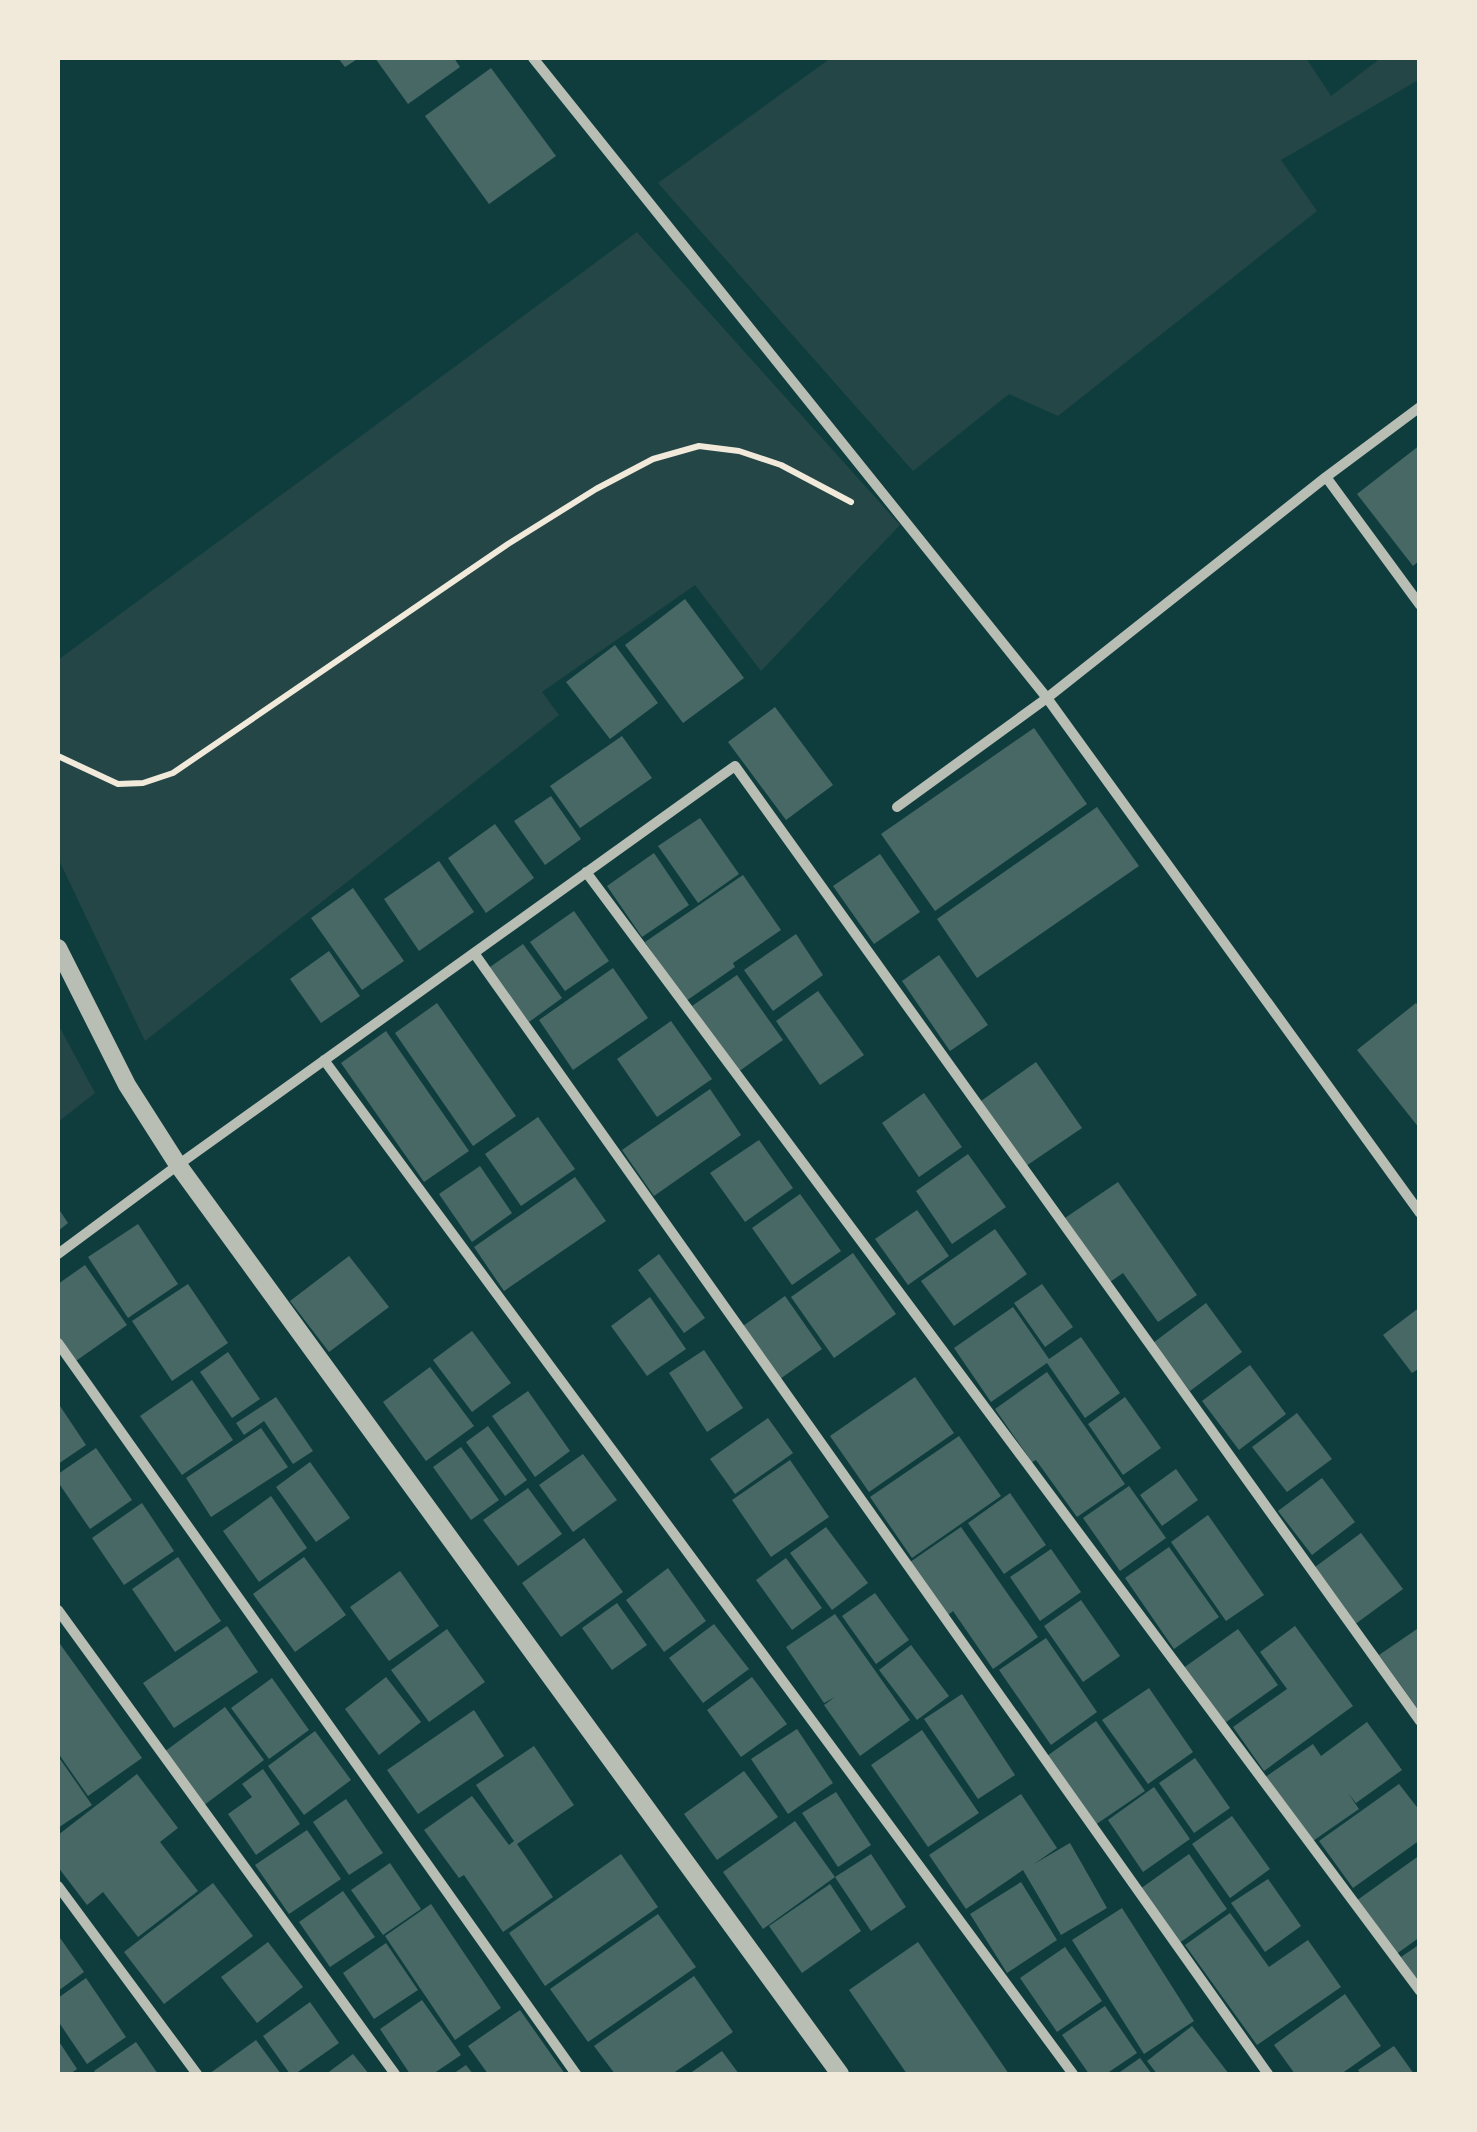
<svg xmlns="http://www.w3.org/2000/svg" width="1477" height="2132" viewBox="0 0 1477 2132" font-family="Montserrat,sans-serif">
<style>
.green{fill:#244646}
.building{fill:#486865}
.lines{fill:none;stroke-linecap:round;stroke-linejoin:round}
.path{stroke:#f1e9da;stroke-width:6}
.minor{stroke:#b8beb3;stroke-width:10}
.tertiary{stroke:#b8beb3;stroke-width:18}
</style>
<rect width="100%" height="100%" fill="#0f3d3e"/>
<path class="green" d="M831,58H1306L1331,96L1381,58H1419L1420,79L1281,160L1317,211L1058,416L1009,394L913,471L658,183Z
M637,232L900,525L761,671L695,585L542,692L559,715L145,1041L58,858V660Z
M58,1024L95,1093L58,1122Z"/>
<path class="building" d="M338,58H359L345,67Z
M375,58H454L460,67L408,104Z
M491,68L556,156L489,204L425,116Z
M1420,445V560L1413,566L1357,494Z
M685,599L744,678L683,723L625,645Z
M615,645L658,703L610,739L566,682Z
M775,707L833,785L786,820L728,742Z
M1034,728L1087,804L935,911L881,834Z
M622,736L652,778L580,828L550,786Z
M551,796L581,839L545,865L514,821Z
M1097,807L1139,866L977,978L937,919Z
M700,818L739,874L698,903L658,846Z
M495,824L534,878L486,913L448,858Z
M654,853L689,905L642,937L607,886Z
M880,854L920,912L874,944L833,886Z
M439,861L474,912L419,951L384,899Z
M743,875L781,930L733,963L735,967L686,1001L645,942Z
M353,888L404,961L362,990L311,918Z
M574,911L609,961L565,991L530,942Z
M796,934L823,975L773,1011L744,970Z
M523,944L562,998L529,1022L490,967Z
M329,951L360,996L321,1023L290,979Z
M939,955L988,1025L950,1051L902,981Z
M613,968L648,1018L573,1070L539,1020Z
M737,975L783,1040L738,1072L692,1006Z
M818,991L864,1055L820,1085L776,1021Z
M437,1003L516,1116L473,1146L395,1033Z
M1416,1003L1420,1008V1129L1357,1050Z
M671,1021L712,1079L657,1117L617,1059Z
M386,1031L469,1151L424,1182L341,1063Z
M1036,1062L1082,1128L1026,1166L981,1101Z
M710,1089L741,1135L654,1196L622,1150Z
M924,1093L962,1147L919,1177L882,1123Z
M538,1117L575,1169L521,1206L485,1154Z
M759,1140L793,1188L745,1222L710,1173Z
M968,1154L1006,1207L952,1244L916,1191Z
M480,1166L512,1213L472,1242L439,1194Z
M575,1177L606,1221L504,1291L474,1247Z
M1118,1182L1197,1295L1158,1322L1123,1273L1110,1282L1065,1218Z
M800,1194L841,1251L792,1285L752,1228Z
M58,1208L68,1223L58,1231Z
M917,1210L949,1256L908,1285L875,1239Z
M138,1224L178,1284L128,1318L88,1257Z
M995,1229L1027,1274L954,1326L921,1281Z
M853,1253L896,1314L834,1358L791,1297Z
M659,1254L705,1318L684,1333L638,1270Z
M349,1256L389,1307L329,1352L290,1301Z
M85,1265L127,1325L73,1363L58,1341V1284Z
M188,1284L228,1343L172,1381L132,1321Z
M1042,1284L1073,1327L1045,1347L1014,1303Z
M785,1296L822,1349L780,1379L743,1326Z
M650,1297L686,1349L647,1376L611,1326Z
M1206,1303L1242,1352L1190,1391L1153,1343Z
M1013,1307L1049,1359L1081,1337L1120,1393L1085,1418L1047,1363L991,1402L954,1348Z
M1420,1307V1368L1412,1373L1383,1335Z
M472,1331L511,1383L472,1412L433,1360Z
M704,1350L743,1408L707,1432L669,1373Z
M228,1352L260,1399L232,1418L200,1372Z
M1250,1365L1286,1414L1239,1450L1202,1401Z
M430,1367L474,1426L426,1461L383,1402Z
M1047,1372L1125,1484L1077,1517L1036,1460L1032,1462L995,1409Z
M915,1377L954,1433L869,1492L830,1436Z
M192,1380L233,1440L182,1475L140,1416Z
M528,1391L570,1451L535,1477L492,1416Z
M276,1397L313,1451L293,1464L264,1421L244,1435L236,1423Z
M1125,1397L1161,1448L1123,1475L1088,1424Z
M58,1403L86,1445L58,1464Z
M1297,1413L1332,1459L1287,1492L1252,1447Z
M768,1418L793,1453L735,1494L710,1459Z
M488,1426L527,1480L505,1496L466,1442Z
M261,1428L288,1467L211,1517L186,1478Z
M959,1436L1001,1496L912,1558L870,1497Z
M461,1447L499,1500L471,1520L433,1467Z
M96,1448L132,1500L90,1529L58,1482V1474Z
M583,1454L617,1500L573,1532L539,1485Z
M790,1460L829,1517L771,1557L732,1500Z
M310,1462L350,1518L316,1542L276,1487Z
M1176,1469L1198,1500L1162,1526L1140,1495Z
M1322,1478L1355,1522L1312,1555L1278,1511Z
M1129,1486L1166,1538L1120,1571L1083,1518Z
M528,1488L562,1534L518,1566L483,1520Z
M1010,1493L1046,1545L1004,1574L968,1523Z
M271,1496L307,1548L259,1582L223,1531Z
M142,1503L174,1551L124,1585L92,1538Z
M1208,1515L1264,1595L1226,1621L1171,1542Z
M826,1527L868,1583L832,1610L790,1553Z
M961,1527L1038,1637L993,1669L953,1611L947,1616L910,1562Z
M1361,1533L1403,1589L1354,1625L1311,1570Z
M584,1538L623,1592L561,1637L522,1583Z
M1169,1547L1219,1617L1174,1649L1125,1578Z
M1051,1549L1081,1592L1040,1621L1010,1577Z
M178,1557L221,1621L175,1652L132,1589Z
M304,1557L346,1615L295,1652L253,1594Z
M786,1558L822,1608L792,1630L756,1580Z
M668,1568L706,1621L664,1652L626,1600Z
M400,1571L439,1626L389,1661L350,1607Z
M875,1593L909,1640L876,1664L842,1616Z
M1081,1600L1120,1656L1083,1682L1044,1626Z
M617,1603L647,1645L612,1670L582,1628Z
M835,1614L910,1720L860,1756L824,1705L835,1697L824,1703L786,1647Z
M714,1624L749,1669L703,1703L669,1658Z
M227,1626L258,1672L174,1728L143,1683Z
M1295,1626L1353,1706L1264,1771L1233,1727L1287,1689L1260,1652Z
M1420,1627V1712L1379,1655Z
M447,1629L485,1682L429,1722L391,1670Z
M1238,1629L1278,1685L1222,1725L1182,1669Z
M1046,1638L1097,1712L1051,1745L999,1670Z
M60,1644L142,1758L88,1796L58,1753V1646Z
M911,1645L949,1696L917,1720L879,1670Z
M386,1677L421,1722L379,1755L345,1709Z
M752,1677L787,1724L741,1757L707,1710Z
M272,1678L309,1730L269,1759L231,1708Z
M1149,1688L1193,1752L1148,1784L1102,1720Z
M962,1694L1015,1775L978,1799L924,1719Z
M225,1707L264,1760L203,1806L164,1752Z
M474,1710L504,1756L418,1814L387,1770Z
M1096,1721L1145,1791L1095,1825L1047,1756Z
M1367,1722L1402,1770L1356,1803L1348,1793L1359,1809L1310,1843L1264,1778L1313,1744L1321,1756Z
M797,1729L833,1783L788,1814L751,1759Z
M922,1730L979,1813L928,1847L871,1765Z
M315,1731L351,1780L304,1815L268,1766Z
M534,1746L574,1805L517,1844L553,1897L503,1932L464,1875L459,1878L424,1830L472,1796L509,1845L514,1841L476,1785Z
M58,1756L92,1805L58,1828Z
M1195,1758L1230,1808L1194,1833L1159,1783Z
M263,1769L300,1824L256,1855L228,1814L252,1797L242,1784Z
M744,1771L778,1817L717,1860L684,1814Z
M137,1774L178,1828L160,1842L198,1891L138,1937L103,1892L87,1905L58,1867V1835Z
M1399,1784L1420,1811V1840L1353,1888L1319,1841Z
M1154,1787L1190,1839L1143,1872L1108,1820Z
M836,1792L871,1845L838,1867L802,1813Z
M1021,1794L1057,1848L1034,1864L1070,1843L1107,1908L1061,1935L1023,1870L966,1909L929,1855Z
M346,1799L383,1853L349,1875L313,1822Z
M1232,1816L1270,1869L1230,1898L1192,1844Z
M795,1821L835,1877L763,1929L723,1872Z
M307,1830L341,1879L289,1914L255,1865Z
M621,1854L658,1907L545,1986L509,1933Z
M871,1854L906,1907L871,1931L835,1877Z
M1189,1854L1227,1909L1178,1944L1140,1889Z
M1420,1855V1937L1395,1955L1356,1901Z
M390,1863L421,1909L383,1935L351,1890Z
M1268,1879L1301,1926L1265,1952L1231,1903Z
M1021,1882L1057,1940L1007,1973L970,1914Z
M213,1883L253,1936L164,2004L124,1952Z
M830,1884L861,1931L802,1973L769,1926Z
M343,1891L375,1937L330,1967L299,1922Z
M431,1904L501,2008L455,2040L385,1936Z
M1122,1908L1194,2021L1144,2054L1072,1940Z
M1230,1913L1269,1967L1308,1940L1341,1987L1257,2045L1185,1945Z
M658,1914L696,1967L588,2042L550,1989Z
M58,1935L84,1972L58,1991Z
M268,1942L303,1987L257,2023L221,1977Z
M918,1942L1009,2074H907L849,1990Z
M386,1943L418,1990L374,2019L343,1973Z
M1420,1944V1983L1401,1957Z
M1065,1947L1102,2001L1057,2032L1020,1978Z
M694,1976L733,2032L672,2074H615L594,2046Z
M86,1978L126,2037L87,2064L58,2021V1998Z
M1345,1994L1381,2046L1341,2074H1295L1274,2045Z
M422,2000L461,2055L433,2074H410L380,2029Z
M310,2002L339,2043L295,2074H290L263,2036Z
M1105,2006L1137,2053L1106,2074H1089L1062,2035Z
M520,2010L565,2074H488L468,2046Z
M1192,2026L1229,2074H1157L1147,2061Z
M58,2040L77,2069L70,2074H58Z
M256,2040L281,2074H209Z
M136,2042L158,2074H97L94,2071Z
M1394,2046L1414,2074H1361L1358,2070Z
M722,2051L739,2074H689Z
M353,2054L369,2074H326Z
M1140,2058L1152,2074H1117Z
M466,2065L473,2074H453Z"/>
<g class="lines">
<path class="path" d="M58,756L118,784L143,783L173,773L508,544L596,489L653,459L699,446L739,451L781,465L851,502"/>
<path class="minor" d="M533,58L1047,698L1420,1213
M1326,477L1420,605
M897,807L1047,698L1326,477L1420,407
M586,872L1420,1991
M474,953L1268,2074
M324,1060L1073,2074
M58,1254L178,1165L735,766L1420,1721
M58,1343L576,2074
M58,1610L395,2074
M58,1886L197,2074"/>
<path class="tertiary" d="M58,948L127,1085L178,1165L840,2074"/>
</g>
<rect width="1477" height="2132" fill="none" stroke="#f1e9da" stroke-width="120"/>
</svg>
